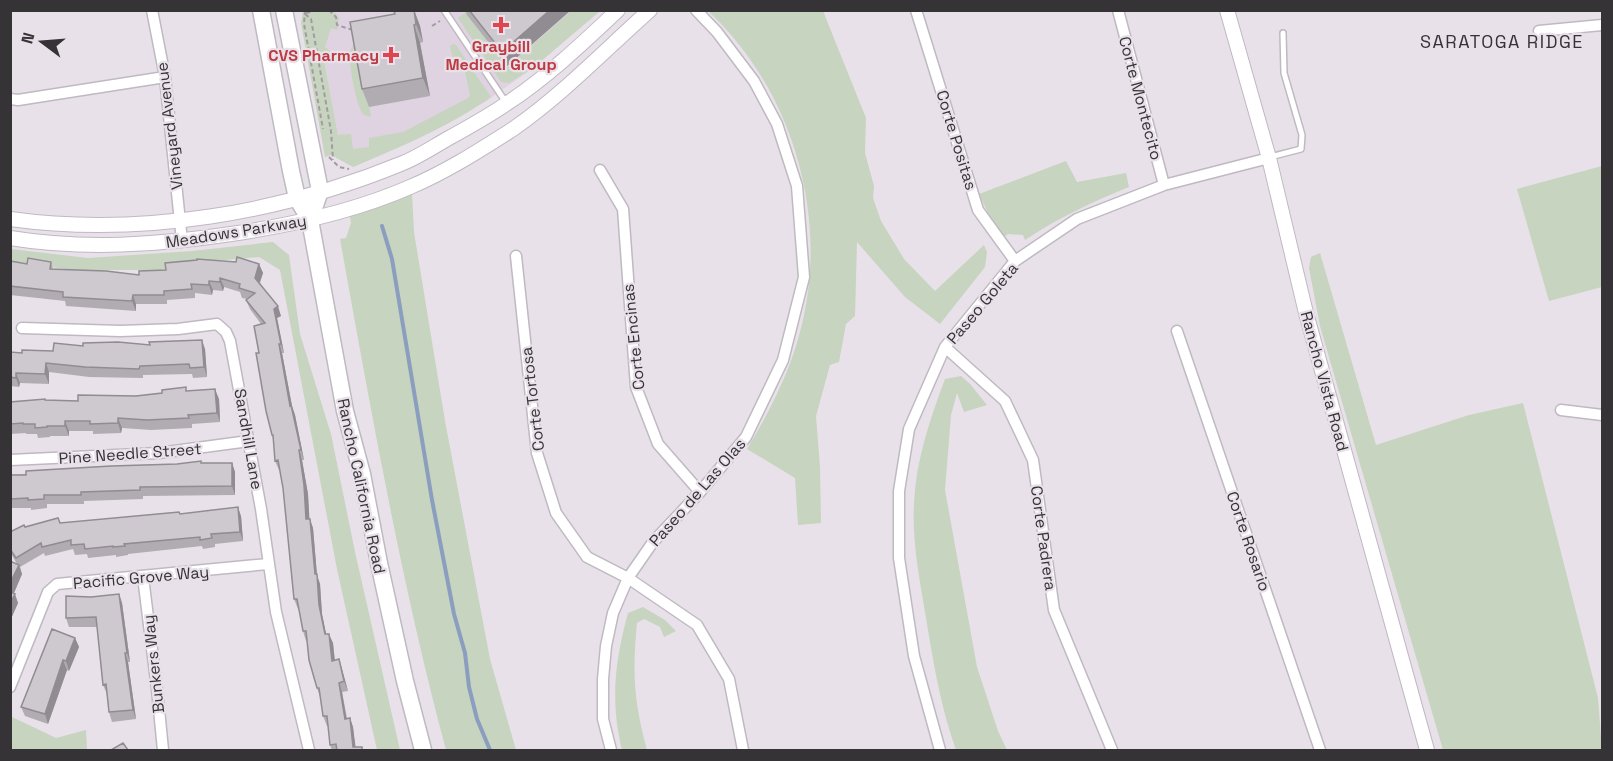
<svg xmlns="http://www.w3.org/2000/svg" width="1613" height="761" viewBox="0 0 1613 761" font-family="'Space Grotesk',sans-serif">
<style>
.built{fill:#dfd3e1}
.green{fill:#c7d4bf}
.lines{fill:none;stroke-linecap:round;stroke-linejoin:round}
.stream{stroke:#8c9ebf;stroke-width:4}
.lane-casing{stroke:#bfb9c1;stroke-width:8}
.street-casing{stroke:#bfb9c1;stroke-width:13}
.secondary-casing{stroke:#bfb9c1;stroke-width:16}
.primary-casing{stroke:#bfb9c1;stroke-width:19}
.path{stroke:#a29ca2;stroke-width:2;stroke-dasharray:4.5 3;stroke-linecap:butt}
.lane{stroke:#fff;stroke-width:5}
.street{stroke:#fff;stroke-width:10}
.secondary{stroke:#fff;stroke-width:14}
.primary{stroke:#fff;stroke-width:16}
.wall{fill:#b1acb2}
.shaded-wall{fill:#908c91}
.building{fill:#cec8cf;stroke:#908c91;stroke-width:1.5}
.health-dot{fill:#e0444e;stroke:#e8e1e9;stroke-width:2}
.labels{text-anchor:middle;stroke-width:4.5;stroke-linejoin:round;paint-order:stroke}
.health-label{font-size:16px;font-weight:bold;fill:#be3a42;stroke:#e8e1e9}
.street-label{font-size:16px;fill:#363336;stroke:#e8e1e9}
.neighbourhood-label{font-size:18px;letter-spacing:1.5px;fill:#363336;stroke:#e8e1e9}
</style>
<rect width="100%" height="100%" fill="#e8e1e9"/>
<path class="built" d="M315,11H600L533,68L485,102L408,143L353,167L338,136Z"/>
<path class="green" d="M306,10L333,11L339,18L337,30L331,28L325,47L331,52L323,55L338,135L351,134L353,149L369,147V138L403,132L468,98L470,95L462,58L453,59L450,46L453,44L456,45L491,97C449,127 400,147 353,167L331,155L325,157L301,23L303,12Z
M467,11L508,66L571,11H600L533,68L509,83L501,82L458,18Z
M708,11H823L866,118L865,153L874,186L873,198L881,221L904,259L935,291L984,245L987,252L985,267L940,324L905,297L857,242L855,316L846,324L839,362L830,365L816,416L820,467L821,523L798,525L795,478L747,449C770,411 792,368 802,324C829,213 791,88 708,11Z
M357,40L371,117L364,115C356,107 349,65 350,53C351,47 353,44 357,40Z
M1066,161L1077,182L1126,173L1129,187C1092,202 1058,218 1025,240L1023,235L1008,234L1004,237L988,213L979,194Z
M1602,166V287L1549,301L1517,189Z
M412,193L414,232L445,421L490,659L516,750H446C401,582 371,411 340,239L346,238L351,223L350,216Z
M273,242L289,255L300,334L331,434L355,552L400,750H377L337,569L280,270L259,257L169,265L165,270H75L11,262V249L88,258L192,251Z
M1320,253L1376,445L1469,415L1523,403L1598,698L1602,750H1443L1320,326L1309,268L1311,257Z
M961,376L970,384L987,405L964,412L957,393L951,415L945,490L977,667L998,731L1007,750H956C940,705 933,660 925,612C919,576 912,540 914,503C916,460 930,419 945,379Z
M643,607L665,620L676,631L664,637L660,627L644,619L637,623C632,673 634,702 647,750H622C610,701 615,661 628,613Z
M10,716L56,738L86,730L87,750H11Z"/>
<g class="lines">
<path class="stream" d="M382,226L392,259L432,500L454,614L465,653L469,687L477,719L490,750"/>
<g class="lane-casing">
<path id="lane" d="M444,10L507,104
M1270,157L1301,149L1302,135L1284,73L1283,33"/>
</g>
<g class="street-casing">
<path id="street" d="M152,10L165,77L182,241
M916,10L978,210L1015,261
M1118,10L1164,185
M1539,31L1602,25
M10,99L18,100L165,77
M600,170L623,209L636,387L658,444L700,492
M516,256L537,453L556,513L587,557L628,578L697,625L729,679L743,750
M22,328L120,331L178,329L217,324L226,332L230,341L261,509L276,612L309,750
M1177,331L1320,750
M945,347L1005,401L1033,460L1054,610L1112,750
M1561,410L1602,415
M10,460L159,453L249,441
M143,577L157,689L163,750
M10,687L48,592L57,584L268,564
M611,750L603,719V679L606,646L613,613L628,578L653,542L700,492L746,437L783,360L804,277L797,186L777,124L754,81L717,32L696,10
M940,750L914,656L899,558V491L909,429L945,347L1015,261L1077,219L1164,185L1269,158"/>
</g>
<g class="secondary-casing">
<path id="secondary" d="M1227,10L1269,158L1306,313L1427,750
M10,219C141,237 282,213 403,163C418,157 433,147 447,139C467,128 487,117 506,104C546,78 583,43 618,10
M10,238C84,250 158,245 231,234C293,225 353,212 410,187C446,172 480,150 513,129C562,95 605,50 650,10"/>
</g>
<g class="primary-casing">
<path id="primary" d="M261,10L291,171L297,198L310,220L345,411L362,474L379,563L405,681L423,750
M284,10L320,191L310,220"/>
</g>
<path class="path" d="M305,10L304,24L323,129
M329,10L336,17L337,25L353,30
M306,13L318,10
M305,14L311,19L331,131L333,160
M432,26L440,21
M329,157L339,167L349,169"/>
<use href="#lane" class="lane"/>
<use href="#street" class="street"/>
<use href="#secondary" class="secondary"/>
<use href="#primary" class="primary"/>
</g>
<path class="wall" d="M414,10L420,26L423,42L420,43L430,96L369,107L362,89L395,14L394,11Z
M465,10H571L507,66L467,15Z
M10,261L27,264L51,262L53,269L139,275L166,270L259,264L263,273L260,283L281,316L277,318L284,353H282L292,406L295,415L304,460H302L308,494L309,519L313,528L317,576L320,584L322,614L326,634L333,643L334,661L339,659L348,691L342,692L347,718H350L353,727L355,747H362L363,750H332L330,745L328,726H327L323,716L320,697L317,688L307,640L306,641L303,631L299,609H298L294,599L283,488L280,470H279L275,461L274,442L272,435L259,353L261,324L250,309L246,300L247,299L242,298L240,292L224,287L223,291L213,290L212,295L195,293V298L167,300V304H136V311L66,306L65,301L10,295Z
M83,346L205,349L207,377L193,378L192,374L143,375V378L89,377L49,372V384L20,383L19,387L10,386V352L22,353L53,351Z
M187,391L219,399L220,422L192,424V428L151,430L122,428L121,433L93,434V431H69V436H50V437L38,438L37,434H26V433L10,434V402L46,400L78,401Z
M202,463H232L235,472V495L143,496V499L84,501V504H47V508L31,510V508H10V475Z
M180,514L241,516L243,541L215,544V547L203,549L202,546L128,554V555L116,557V555L88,558L87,554L75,555L73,549L45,556L44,553L20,567L22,574L14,593L18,603L10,621V561L17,564L10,552V532L25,527L60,523Z
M119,594L122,603L130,662H128L136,719L112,722L109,712L107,694L103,685L97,627H69L66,618L91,597Z
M75,638L79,647L69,671L67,670L48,724L25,716L21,707Z"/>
<path class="shaded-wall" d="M414,10L420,26L423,42L416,24Z
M550,10H571L507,66L502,52Z
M414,25L420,43L430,96L423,78Z
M259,264L263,273L258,287L255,278Z
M220,278L224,287L223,291L220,282Z
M209,281L213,290L212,295L209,285Z
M133,295L136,304V311L132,301Z
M278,306L281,316L277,318L284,353L281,344L274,309Z
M202,340L205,349L207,377L204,367Z
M279,344L282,353L292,406L295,415L304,460L301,450L290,406Z
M46,363L49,372V384L45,374Z
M16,373L20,383L19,387L16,378Z
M215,389L219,399L220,422L217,413Z
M118,418L122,428L121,433L118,423Z
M65,421L69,431V436L65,426Z
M299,450L302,460L308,494L310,528L306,519Z
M232,463L235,472V495L232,486Z
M238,507L241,516L243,541L240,532Z
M310,519L313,528L317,575L320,584L322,614L328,643L325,634L319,605L315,574Z
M19,565L22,574L11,600L10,583Z
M15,594L18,603L10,621V603Z
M119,594L122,603L130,662L127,653Z
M329,634L333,643L336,670L332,661Z
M75,638L79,647L69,671L66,661Z
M125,653L128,662L136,719L133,710Z
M339,659L342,669L348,691L344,681Z
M63,660L67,670L48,724L45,714Z
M339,683L342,692L348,728L345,719Z
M350,718L353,727L356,750L353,747Z"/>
<path class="building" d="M414,10L416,24L414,25L423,78L362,89L350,22L395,14L394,11Z
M469,10H550L502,52Z
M237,257L259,264L255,278L278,306L274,309L281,344H279L290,406L291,405L301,450H299L304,485L306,519H310L315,574H317L319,605L325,634H329L332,661L339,659L344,681L339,683L345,719L350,718L353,747H362V750H337L336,744L330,745L327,716H323L319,688H317L309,660L306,631H303L297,599H294L283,488L278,460L275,461L273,435H272L266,411L256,353H259L254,326L265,323L246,300L255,293L239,288L240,284L220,278V282L209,281V285L191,284L192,289L164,291V295H133L132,301L63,297V292L10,286V261L27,264L28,258L51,262L50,269L106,271L139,275V271L166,270L165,263L197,260V259L236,262Z
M202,340L204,367L190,368L189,364L140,366L139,369L85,367L46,363L45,374L16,373V378L10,377V352L22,353V350L53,351L54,343L83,346V343L118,342L150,345L149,342Z
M186,387V391L215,389L217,413L188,415L189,418L147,420L118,418V423L90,424V421H65V426H47V427L35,428V424H23V423L10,424V402L45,399V400L78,401V395L136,396L162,393V390Z
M201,461V463H232V486L140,487V490L81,492V495H44V499L28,500V498L10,499V475H26V471L111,466L177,464Z
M238,507L240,532L211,534L212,538L200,540V537L124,544L125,546L113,547V546L85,549L84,544L71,545V540L42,547L41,543L16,558L10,549V532L24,525L25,527L58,518L60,523L179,512L180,514Z
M10,561L19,565L10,583Z
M10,592L15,594L10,603Z
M119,594L127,653H125L133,710L109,712L106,684L103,685L96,617L66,618V596L91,597Z
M52,629L75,638L66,661L63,660L45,714L21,707Z
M123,743L128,750H111Z"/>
<g class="health-dot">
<path d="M498 16h6v6h6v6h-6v6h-6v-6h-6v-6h6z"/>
<path d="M388 46h6v6h6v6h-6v6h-6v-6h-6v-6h6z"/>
</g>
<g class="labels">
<g class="health-label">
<text x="501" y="52">Graybill<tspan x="501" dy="18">Medical Group</tspan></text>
<text x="379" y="61" text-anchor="end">CVS Pharmacy</text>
</g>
<g class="street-label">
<text transform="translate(1141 98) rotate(75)" y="6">Corte Montecito</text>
<text transform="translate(169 126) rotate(-97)" y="6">Vineyard Avenue</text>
<text transform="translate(957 140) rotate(73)" y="6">Corte Positas</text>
<text transform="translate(236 231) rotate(-9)" y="6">Meadows Parkway</text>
<text transform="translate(982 303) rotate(-50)" y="6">Paseo Goleta</text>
<text transform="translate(633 337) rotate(-96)" y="6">Corte Encinas</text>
<text transform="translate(1325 381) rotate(75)" y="6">Rancho Vista Road</text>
<text transform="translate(532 399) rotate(-97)" y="6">Corte Tortosa</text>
<text transform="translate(249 439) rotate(80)" y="6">Sandhill Lane</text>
<text transform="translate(130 453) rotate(-4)" y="6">Pine Needle Street</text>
<text transform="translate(362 486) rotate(78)" y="6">Rancho California Road</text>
<text transform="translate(697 492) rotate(-49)" y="6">Paseo de Las Olas</text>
<text transform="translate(1044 538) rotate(82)" y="6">Corte Padrera</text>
<text transform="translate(1249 541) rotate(71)" y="6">Corte Rosario</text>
<text transform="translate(141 577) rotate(-5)" y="6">Pacific Grove Way</text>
<text transform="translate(153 664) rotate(-96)" y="6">Bunkers Way</text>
</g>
<g class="neighbourhood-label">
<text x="1502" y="48">SARATOGA RIDGE</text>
</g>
</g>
<rect width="1613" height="761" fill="none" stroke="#363336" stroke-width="24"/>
<g transform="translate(42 42) rotate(286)" stroke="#e8e1e9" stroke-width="4.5" paint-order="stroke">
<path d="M0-4.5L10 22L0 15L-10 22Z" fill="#363336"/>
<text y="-9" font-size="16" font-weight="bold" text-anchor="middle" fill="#363336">N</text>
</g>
</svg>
